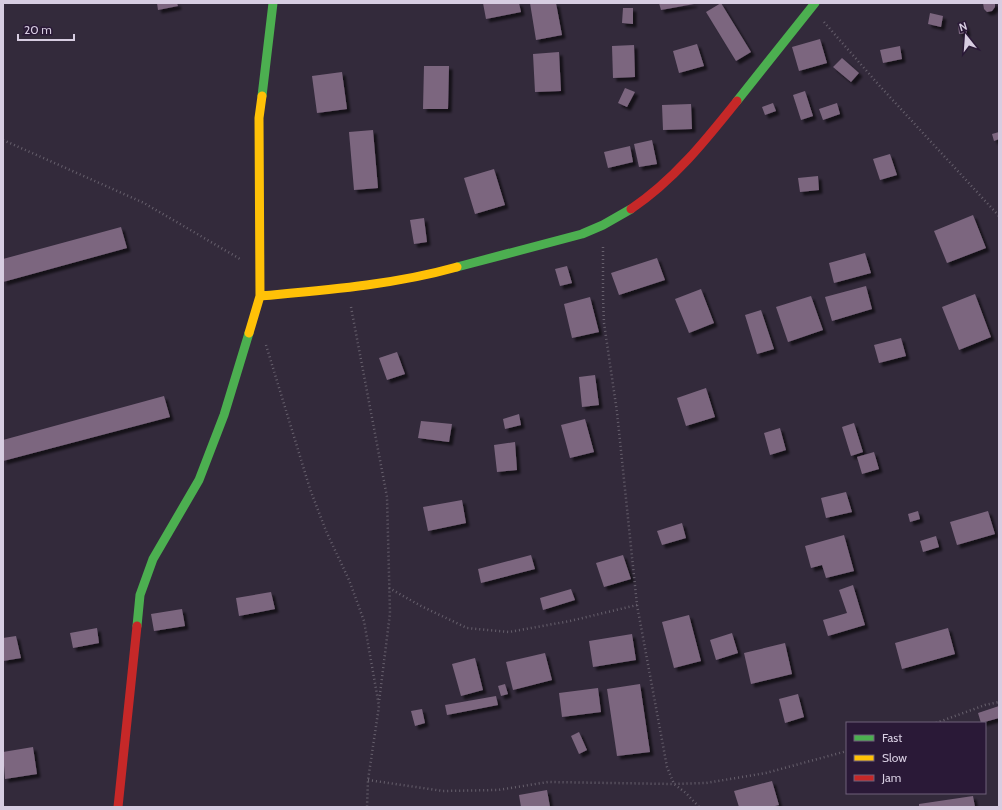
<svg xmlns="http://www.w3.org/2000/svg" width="1002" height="810" viewBox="0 0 1002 810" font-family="Cabin,sans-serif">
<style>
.building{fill:#7c667f;filter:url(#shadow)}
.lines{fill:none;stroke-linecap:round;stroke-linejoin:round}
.path{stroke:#67606d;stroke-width:2.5;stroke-dasharray:1 3;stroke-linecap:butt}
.fast{stroke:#4caf50;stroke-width:9}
.slow{stroke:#ffc107;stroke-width:9}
.jam{stroke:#c62828;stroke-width:9}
</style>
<defs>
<filter id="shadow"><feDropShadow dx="3.5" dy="3.5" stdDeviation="1" flood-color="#0009"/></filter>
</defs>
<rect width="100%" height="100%" fill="#332a3b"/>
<path class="building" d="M157,3H177L178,6L158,10Z
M483,3H519L521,12L486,19Z
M530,3H556L562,35L536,40Z
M659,3H694V4L661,10Z
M721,3L751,52L736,61L706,12Z
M983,3H995V7L992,11L987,12L984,9Z
M623,8H633V24L622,23Z
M930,13L943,16L941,27L928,24Z
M965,24L967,33L959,34L958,25Z
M820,39L827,63L799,71L792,47Z
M697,44L704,66L679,73L673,51Z
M634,45L635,77L613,78L612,46Z
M900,46L902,59L883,63L880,50Z
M559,52L561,91L535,92L533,54Z
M842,58L859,73L851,82L833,67Z
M424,66H449L448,109H423Z
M342,72L347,109L317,113L312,76Z
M625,88L635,92L627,107L618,103Z
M805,91L813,116L801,120L793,95Z
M773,103L776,111L765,115L762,107Z
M837,103L840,114L823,120L819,109Z
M691,104L692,129L663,130L662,105Z
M373,130L378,188L354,190L349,132Z
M999,132V139L994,141L992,134Z
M652,140L657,164L639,167L634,144Z
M630,146L633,162L608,168L604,152Z
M890,154L897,175L880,180L873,159Z
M494,169L505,205L475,214L464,178Z
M818,176L819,190L800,192L798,178Z
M973,215L986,248L947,263L934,231Z
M424,218L427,242L414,244L410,220Z
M121,227L127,248L3,282V259Z
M865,253L871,273L834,283L829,263Z
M657,258L665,280L619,295L611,273Z
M567,266L572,283L560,286L555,269Z
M866,286L872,309L832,321L825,297Z
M701,289L714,323L689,333L675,299Z
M975,294L991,337L959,350L942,307Z
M811,296L823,330L788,342L776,307Z
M590,297L599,332L572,338L564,304Z
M761,310L774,349L757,354L745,315Z
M901,338L906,356L879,363L874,345Z
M397,352L405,374L387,380L379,358Z
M595,375L599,405L582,407L579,377Z
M706,388L715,417L686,426L677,398Z
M164,396L170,417L3,461V440Z
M519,414L521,425L505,429L503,419Z
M585,419L594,452L570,458L561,425Z
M421,421L452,424L449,442L418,438Z
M854,423L863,452L851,456L842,427Z
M780,428L786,450L770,455L764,433Z
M515,442L517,470L497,472L494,445Z
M874,452L879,469L862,474L857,457Z
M846,492L852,512L826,518L821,498Z
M462,500L466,523L428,531L423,507Z
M918,511L920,519L910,522L908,514Z
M988,511L995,534L957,545L950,522Z
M682,523L686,538L662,545L657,531Z
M844,535L854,571L826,578L822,565L811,568L805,546Z
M936,536L939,547L923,552L920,541Z
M531,555L535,569L481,583L478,569Z
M623,555L631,579L604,587L596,563Z
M853,585L865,625L828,636L823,620L847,613L839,590Z
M571,589L575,600L543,610L540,598Z
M271,592L275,609L239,616L236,598Z
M182,609L185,626L154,631L151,614Z
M689,615L701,661L674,668L662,622Z
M97,628L99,643L73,648L70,633Z
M948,628L955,654L902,669L895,643Z
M732,633L738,653L716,660L710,640Z
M632,634L636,660L593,667L589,641Z
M16,636L21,658L3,661V638Z
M785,643L792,674L751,684L744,653Z
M545,653L552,680L513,690L506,662Z
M475,658L483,690L461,696L452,664Z
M505,684L508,694L501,696L498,686Z
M640,684L650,752L617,756L607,689Z
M598,688L601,712L562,717L559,693Z
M798,694L804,717L785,723L779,699Z
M496,696L498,705L447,715L445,705Z
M999,706V718L981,723L978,713Z
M422,709L425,723L415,726L411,711Z
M579,732L587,750L579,754L571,736Z
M33,747L37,774L5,779L3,752Z
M772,781L779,805L771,807H739L734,791Z
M547,790L550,807H521L519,795Z
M973,796L975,807H919V804Z"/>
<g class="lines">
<path class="path" d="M824,22L878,84L999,216
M3,140L144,203L240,259
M603,247V297L604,323L617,412L637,605L667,767L674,784L686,793L699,807
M351,307L387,497L390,613L379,702
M266,345L310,489L326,531L349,580L364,621L379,706L368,780L367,807
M389,588L421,606L467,628L509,632L570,621L637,605
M936,723L985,705L999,702
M368,780L443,791L498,790L548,782L674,784L706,783L766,773L847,751"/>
<path class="fast" d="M262,96L273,3
M737,101L815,3
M457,267L582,234L603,225L631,209
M137,626L140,595L153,559L199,480L224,415L249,333"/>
<path class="slow" d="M260,296C326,290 393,285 457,267
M249,333L260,296L259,118L262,96"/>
<path class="jam" d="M631,209C674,180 705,141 737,101
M118,807L137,626"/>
</g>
<rect width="1002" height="810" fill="none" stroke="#d7cde1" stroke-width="8"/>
<rect x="846" y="722" width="140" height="72" fill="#2a1937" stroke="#6f617b"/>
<rect x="854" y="735" width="20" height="6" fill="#4caf50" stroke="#6f617b"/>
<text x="882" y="742" font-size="12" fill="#d7cde1">Fast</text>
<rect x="854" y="755" width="20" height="6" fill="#ffc107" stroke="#6f617b"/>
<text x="882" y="762" font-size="12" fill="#d7cde1">Slow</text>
<rect x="854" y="775" width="20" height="6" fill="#c62828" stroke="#6f617b"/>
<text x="882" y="782" font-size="12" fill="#d7cde1">Jam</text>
<g transform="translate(966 36) rotate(343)" stroke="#2a1937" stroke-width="3" paint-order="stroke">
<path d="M0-3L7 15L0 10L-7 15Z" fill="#d7cde1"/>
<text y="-6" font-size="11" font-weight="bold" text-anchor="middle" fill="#d7cde1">N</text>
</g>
<path d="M18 34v6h56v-6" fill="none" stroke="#d7cde1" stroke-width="2"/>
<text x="24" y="34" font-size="12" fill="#d7cde1" stroke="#2a1937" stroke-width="3" paint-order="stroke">20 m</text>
</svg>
